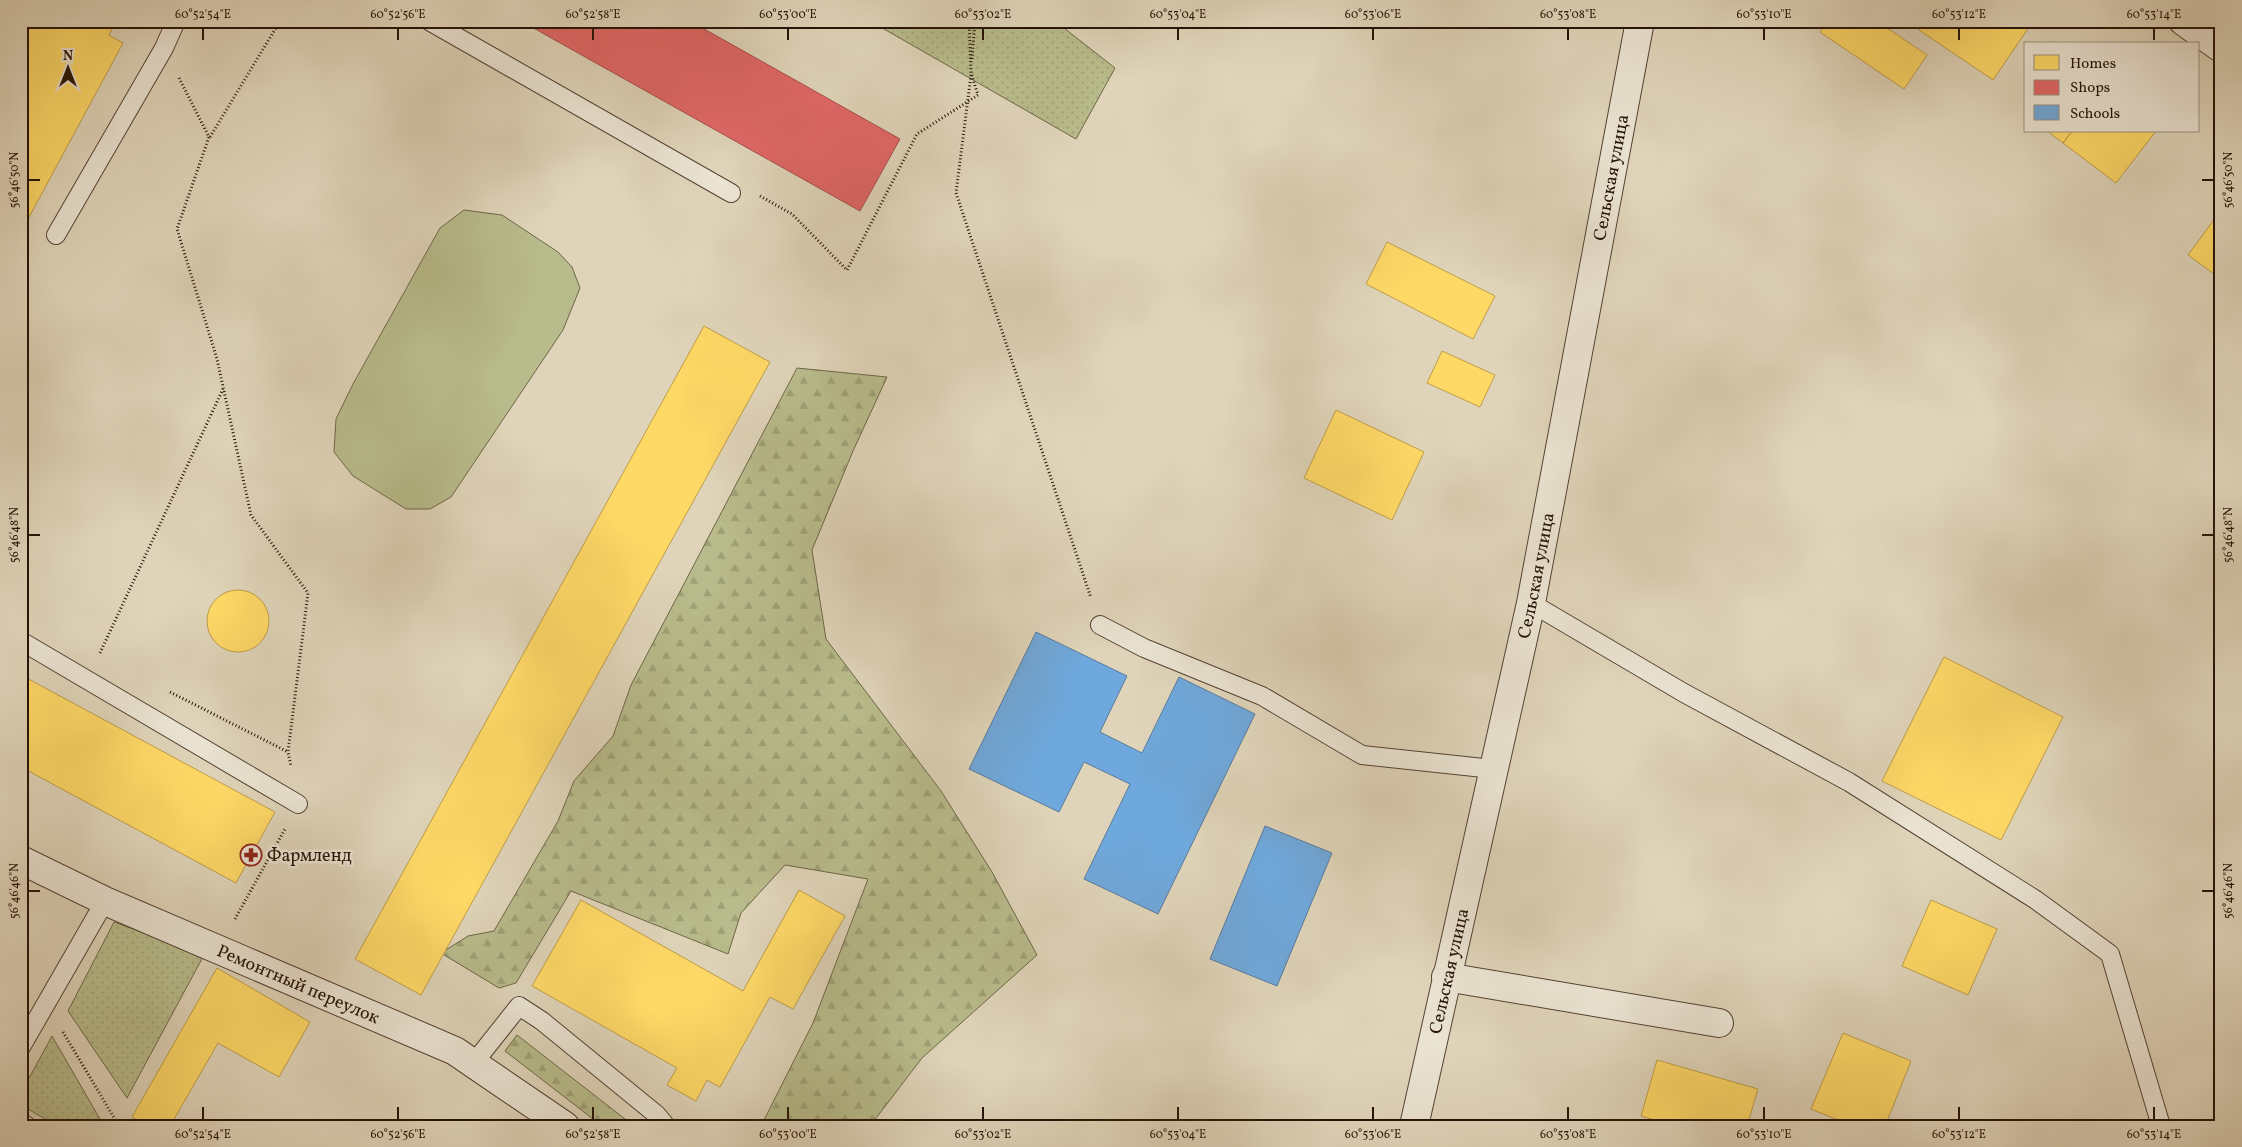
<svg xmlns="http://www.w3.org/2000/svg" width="2242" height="1147" viewBox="0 0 2242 1147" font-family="Vollkorn,serif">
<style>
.grass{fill:url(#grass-dots);stroke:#6e6648}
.forest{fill:url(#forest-firs);stroke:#6e6648}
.garden{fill:#b8bb8b;stroke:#6e6648}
.homes{fill:#ffd966;stroke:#be9d49}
.shops{fill:#e06666;stroke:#a84d49}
.schools{fill:#6fa8dc;stroke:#597b9c}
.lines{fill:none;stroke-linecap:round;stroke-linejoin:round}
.service-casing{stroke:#544233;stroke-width:20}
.minor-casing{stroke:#544233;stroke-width:30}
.tertiary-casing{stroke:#544233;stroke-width:30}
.path{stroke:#251206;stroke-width:3;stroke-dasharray:1 2.5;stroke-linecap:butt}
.service{stroke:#eae3d2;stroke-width:18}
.minor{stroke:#eae3d2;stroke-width:28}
.tertiary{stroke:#eae3d2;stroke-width:28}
.ticks{fill:none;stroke:#251206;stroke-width:2}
.labels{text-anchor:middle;stroke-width:5;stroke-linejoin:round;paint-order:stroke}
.street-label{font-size:18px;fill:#251206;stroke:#eae3d2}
.poi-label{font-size:18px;fill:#251206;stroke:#eae3d2;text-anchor:start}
.neatline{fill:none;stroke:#251206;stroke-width:2}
.ticks-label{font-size:12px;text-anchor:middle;fill:#251206}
</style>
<defs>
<pattern id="grass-dots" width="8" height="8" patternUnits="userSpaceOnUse" patternTransform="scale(1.25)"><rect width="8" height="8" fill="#b8bb8b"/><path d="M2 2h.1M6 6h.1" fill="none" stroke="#9ea076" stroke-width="1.8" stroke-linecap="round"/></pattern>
<pattern id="forest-firs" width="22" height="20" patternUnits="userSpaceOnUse" patternTransform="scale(1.25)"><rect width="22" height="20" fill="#b8bb8b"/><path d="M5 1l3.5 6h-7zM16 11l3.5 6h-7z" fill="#9ea076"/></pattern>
</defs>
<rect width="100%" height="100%" fill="#dfd4b9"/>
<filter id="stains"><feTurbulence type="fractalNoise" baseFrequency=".004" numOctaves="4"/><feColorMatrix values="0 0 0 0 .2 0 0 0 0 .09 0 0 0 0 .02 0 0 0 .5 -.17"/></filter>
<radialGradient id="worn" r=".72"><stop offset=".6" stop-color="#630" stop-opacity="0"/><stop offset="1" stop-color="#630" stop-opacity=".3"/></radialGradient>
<path class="grass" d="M870,21H1055L1115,68L1076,139Z
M114,922L204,955L127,1098L68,1011Z
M52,1036L104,1126H57L21,1105V1093Z"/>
<path class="forest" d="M797,368L887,377L853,451L812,550L826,639L941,791L992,872L1037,955L922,1058L870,1126H761L813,1023L868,879L785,865L741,913L728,954L571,891L516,983L499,988L441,953L468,936L494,931L558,821L574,781L613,736L631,685Z
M517,1035L634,1126H602L505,1051Z"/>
<path class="garden" d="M464,210L502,215L558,252L572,267L580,288L563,330L451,497L430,509H406L353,476L334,452L336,419L353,384L440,228Z"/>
<path class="homes" d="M24,21H116L109,35L123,43L21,232V27Z
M1828,21H1877L1927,55L1904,89L1820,32Z
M1925,21H2021L2029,27L1993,80L1919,30Z
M2047,131H2072L2063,143Z
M2072,131H2156L2116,183L2063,143Z
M2221,210V279L2188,255Z
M1387,242L1495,296L1473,339L1366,284Z
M704,326L770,362L421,995L355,959Z
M1442,351L1495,375L1480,407L1427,383Z
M1336,410L1424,452L1392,520L1304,478Z
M207 621a31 31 0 1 1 62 0a31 31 0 1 1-62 0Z
M1944,657L2063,717L2001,840L1882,781Z
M21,675L275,812L236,883L21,767Z
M799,890L845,916L793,1009L770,997L720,1087L707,1080L696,1101L667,1085L677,1068L532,986L581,900L743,991Z
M1931,900L1997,929L1968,995L1902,966Z
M217,968L310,1022L279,1077L218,1043L170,1126H147L132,1117Z
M1843,1033L1911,1061L1885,1126H1853L1811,1109Z
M1657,1060L1758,1089L1747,1126H1674L1641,1116Z"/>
<path class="shops" d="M521,21H690L900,139L860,211Z"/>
<path class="schools" d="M1036,632L1127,676L1100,732L1142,753L1179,677L1255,714L1158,914L1084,879L1130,784L1084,762L1059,812L969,769Z
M1265,826L1332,853L1277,986L1210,959Z"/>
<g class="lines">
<g class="service-casing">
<path id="service" d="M429,21L731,193
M56,235L164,48L176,21
M1531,603L1684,693L1849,782L2036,900L2110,954L2161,1126
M1100,625L1144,648L1262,696L1362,755L1493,769
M21,641L298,804
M21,1047L105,901
M473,1064L519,1006L542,1021L657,1115L666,1126
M21,1122L27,1126"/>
</g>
<g class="minor-casing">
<g id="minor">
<path id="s1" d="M21,860L105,901L455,1051L565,1126"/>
<path d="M1446,977L1719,1023"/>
<path id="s2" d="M1414,1126L1531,603L1640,21"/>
</g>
</g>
<g class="tertiary-casing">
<path id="tertiary" d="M2183,21L2221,48"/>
</g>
<path class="path" d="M972,59L975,21
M971,75L956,193L1091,598
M179,78L209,137L177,229L217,359L251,515L308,593L288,752L291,766
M210,137L280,21
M760,196L792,214L847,270L917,134L978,95L971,73L969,21
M100,653L223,389
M170,692L288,752
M235,919L285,829
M21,969L28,978
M63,1032L119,1126"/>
<use href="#service" class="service"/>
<use href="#minor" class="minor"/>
<use href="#tertiary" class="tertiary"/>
</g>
<path class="ticks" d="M203,28V40M398,28V40M593,28V40M788,28V40M983,28V40M1178,28V40M1373,28V40M1568,28V40M1764,28V40M1959,28V40M2154,28V40M28,180H40M2202,180H2214M28,535H40M2202,535H2214M28,891H40M2202,891H2214M203,1107V1120M398,1107V1120M593,1107V1120M788,1107V1120M983,1107V1120M1178,1107V1120M1373,1107V1120M1568,1107V1120M1764,1107V1120M1959,1107V1120M2154,1107V1120"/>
<defs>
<g id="pharmacy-ring" transform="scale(1.125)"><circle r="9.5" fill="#eae3d2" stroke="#8f2418" stroke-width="1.5"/><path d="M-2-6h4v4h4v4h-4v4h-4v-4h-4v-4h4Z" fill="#8f2418"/></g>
</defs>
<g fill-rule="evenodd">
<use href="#pharmacy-ring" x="251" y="855"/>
</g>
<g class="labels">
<g class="street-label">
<text dy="6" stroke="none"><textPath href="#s2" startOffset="969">Сельская улица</textPath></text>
<text dy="6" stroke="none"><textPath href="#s2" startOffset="564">Сельская улица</textPath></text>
<text dy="6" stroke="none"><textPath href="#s2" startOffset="159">Сельская улица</textPath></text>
<text dy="6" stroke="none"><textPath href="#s1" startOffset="304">Ремонтный переулок</textPath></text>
</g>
<g class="poi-label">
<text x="267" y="861">Фармленд</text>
</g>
</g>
<rect width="2242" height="1147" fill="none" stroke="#dfd4b9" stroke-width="55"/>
<rect x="2024" y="42" width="175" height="90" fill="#eae3d2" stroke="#9b8f80"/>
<rect x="2034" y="55" width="25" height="15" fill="#ffd966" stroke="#9b8f80"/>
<text x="2070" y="68" font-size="15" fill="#251206">Homes</text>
<rect x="2034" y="80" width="25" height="15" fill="#e06666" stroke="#9b8f80"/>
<text x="2070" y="92" font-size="15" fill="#251206">Shops</text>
<rect x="2034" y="105" width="25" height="15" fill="#6fa8dc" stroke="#9b8f80"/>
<text x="2070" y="118" font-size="15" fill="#251206">Schools</text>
<g transform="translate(68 68)" stroke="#eae3d2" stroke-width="4" paint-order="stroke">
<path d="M0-4L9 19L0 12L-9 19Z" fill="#251206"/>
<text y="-8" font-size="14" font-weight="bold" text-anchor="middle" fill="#251206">N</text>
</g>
<rect x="28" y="28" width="2186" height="1092" class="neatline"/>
<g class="ticks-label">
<text x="203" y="18">60°52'54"E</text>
<text x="398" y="18">60°52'56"E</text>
<text x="593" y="18">60°52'58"E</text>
<text x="788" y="18">60°53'00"E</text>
<text x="983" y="18">60°53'02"E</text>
<text x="1178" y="18">60°53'04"E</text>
<text x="1373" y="18">60°53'06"E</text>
<text x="1568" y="18">60°53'08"E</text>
<text x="1764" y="18">60°53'10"E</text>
<text x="1959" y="18">60°53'12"E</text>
<text x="2154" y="18">60°53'14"E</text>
<text transform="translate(14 180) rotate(-90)" y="4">56°46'50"N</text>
<text transform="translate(2228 180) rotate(-90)" y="4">56°46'50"N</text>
<text transform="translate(14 535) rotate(-90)" y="4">56°46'48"N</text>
<text transform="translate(2228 535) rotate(-90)" y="4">56°46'48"N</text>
<text transform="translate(14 891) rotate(-90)" y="4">56°46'46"N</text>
<text transform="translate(2228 891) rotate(-90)" y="4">56°46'46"N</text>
<text x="203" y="1138">60°52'54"E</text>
<text x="398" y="1138">60°52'56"E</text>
<text x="593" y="1138">60°52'58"E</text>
<text x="788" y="1138">60°53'00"E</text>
<text x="983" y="1138">60°53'02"E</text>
<text x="1178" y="1138">60°53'04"E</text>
<text x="1373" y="1138">60°53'06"E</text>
<text x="1568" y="1138">60°53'08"E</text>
<text x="1764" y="1138">60°53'10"E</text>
<text x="1959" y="1138">60°53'12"E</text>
<text x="2154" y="1138">60°53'14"E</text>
</g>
<rect width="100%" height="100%" filter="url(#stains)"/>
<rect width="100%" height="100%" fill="url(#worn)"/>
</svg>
